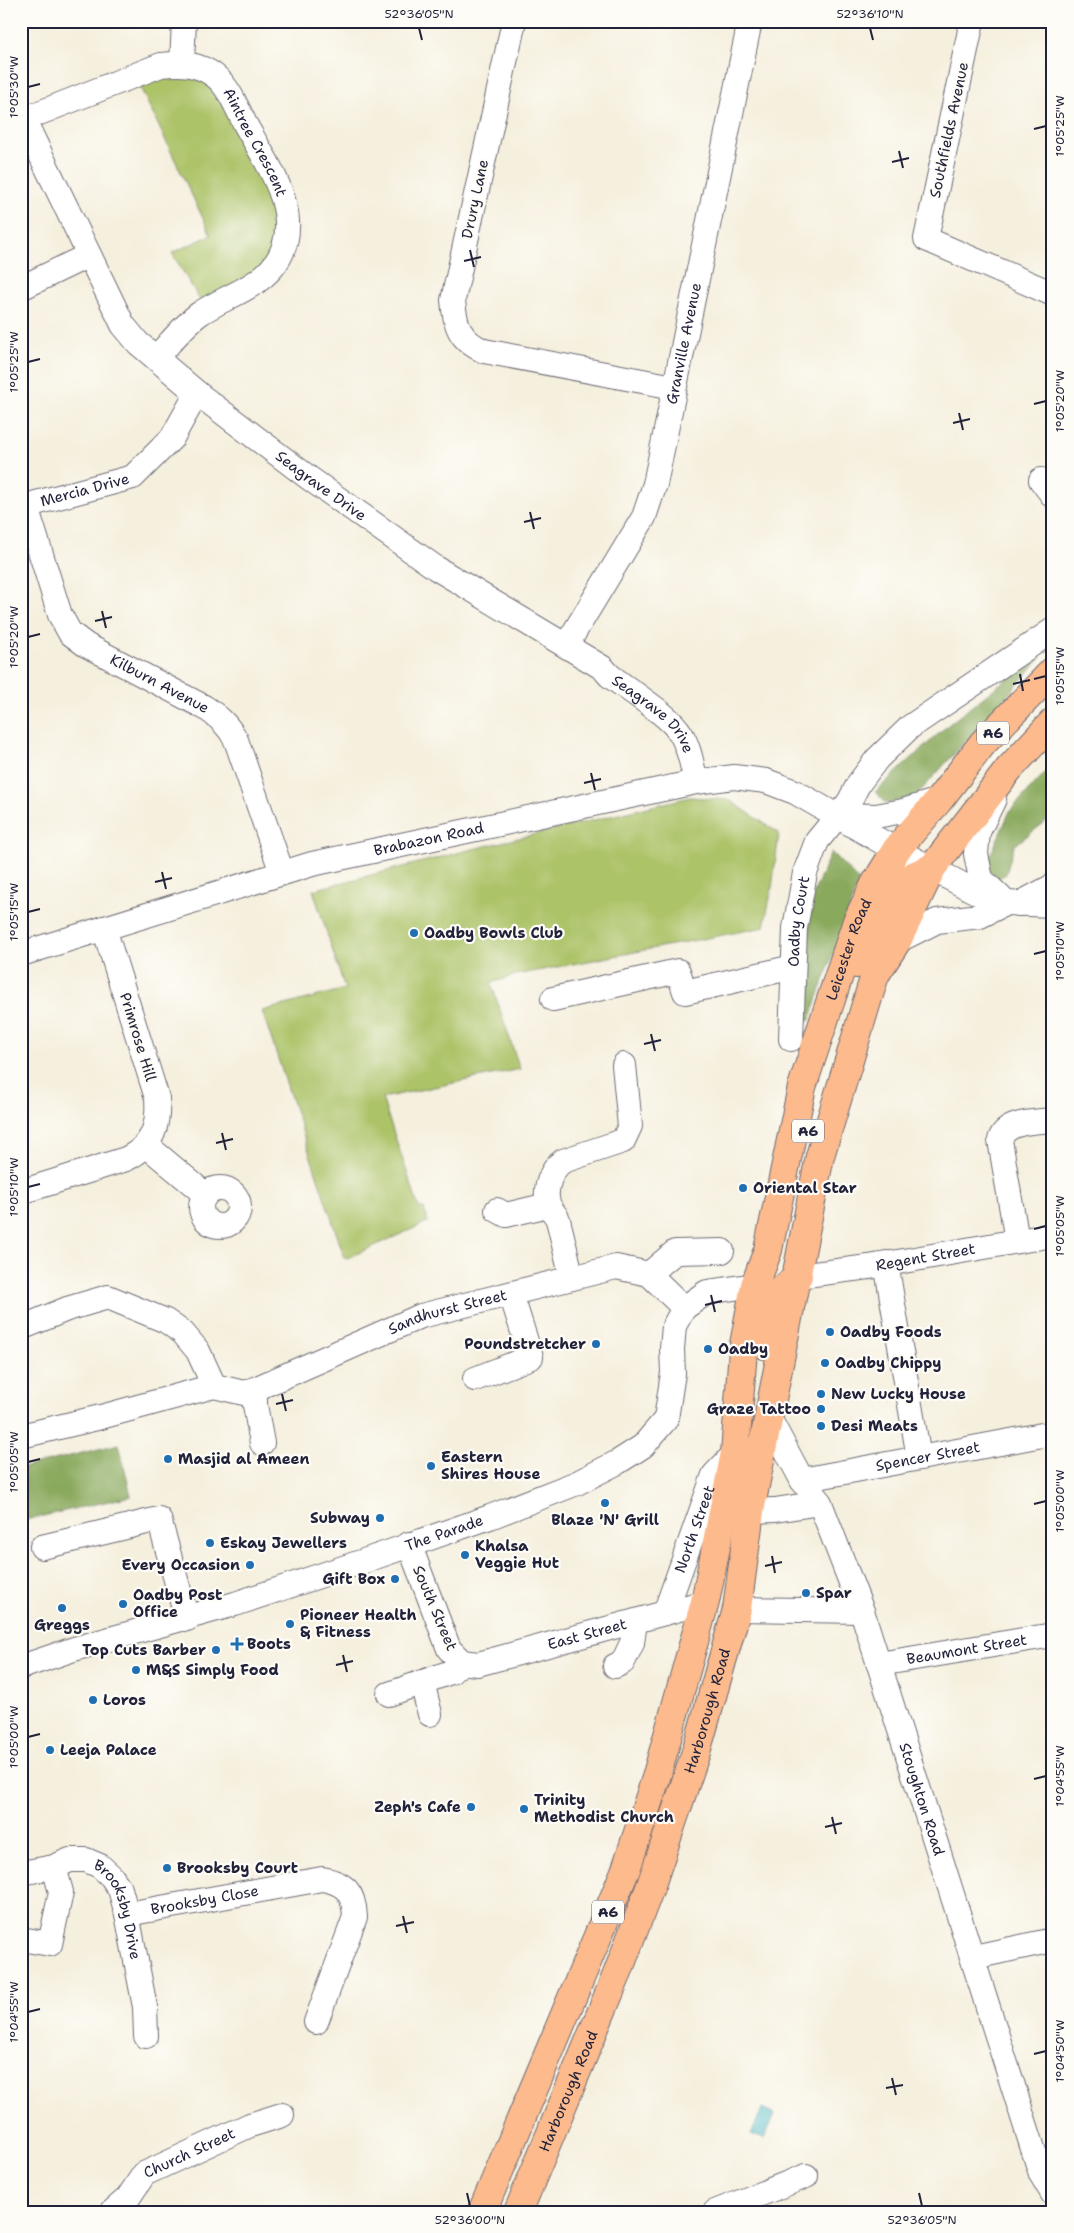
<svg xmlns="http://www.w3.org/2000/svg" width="1074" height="2233" viewBox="0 0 1074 2233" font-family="'Shantell Sans',sans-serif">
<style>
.green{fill:#acc368;stroke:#677252}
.forest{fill:#89a95c;stroke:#56664c}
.water{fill:#49b7c2;stroke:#366c7e}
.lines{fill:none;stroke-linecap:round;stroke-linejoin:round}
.minor-casing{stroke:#6c6a74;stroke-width:26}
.highway-casing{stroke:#6c6a74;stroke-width:30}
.minor{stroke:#fff;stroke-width:24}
.highway{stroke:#fcba8d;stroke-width:28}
.ticks{fill:none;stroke:#22223b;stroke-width:2}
.poi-dot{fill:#1f6fb2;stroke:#fdfcf7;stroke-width:2}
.labels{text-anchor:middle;stroke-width:4.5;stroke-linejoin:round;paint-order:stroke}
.shield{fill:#fdfcf7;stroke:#646373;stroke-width:1}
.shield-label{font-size:14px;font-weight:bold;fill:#22223b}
.street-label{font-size:15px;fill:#22223b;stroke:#fdfcf7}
.poi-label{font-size:15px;font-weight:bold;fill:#22223b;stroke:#fdfcf7;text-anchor:start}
.neatline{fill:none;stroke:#22223b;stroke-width:2}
.ticks-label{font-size:12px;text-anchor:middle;fill:#22223b}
</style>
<rect width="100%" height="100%" fill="#fdfcf7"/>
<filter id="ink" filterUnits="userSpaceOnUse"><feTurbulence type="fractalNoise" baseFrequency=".02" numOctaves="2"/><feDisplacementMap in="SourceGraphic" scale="10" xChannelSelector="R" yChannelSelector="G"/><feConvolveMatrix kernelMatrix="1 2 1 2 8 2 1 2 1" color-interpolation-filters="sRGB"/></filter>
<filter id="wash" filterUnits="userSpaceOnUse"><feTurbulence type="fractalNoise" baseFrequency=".0096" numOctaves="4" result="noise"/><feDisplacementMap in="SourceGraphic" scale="20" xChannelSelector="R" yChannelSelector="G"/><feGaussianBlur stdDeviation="1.12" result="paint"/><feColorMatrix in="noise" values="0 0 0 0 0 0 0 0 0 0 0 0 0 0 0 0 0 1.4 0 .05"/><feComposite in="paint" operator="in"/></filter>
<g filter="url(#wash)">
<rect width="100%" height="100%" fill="#f5efdd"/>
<path class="green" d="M187,73L213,86L276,203V245L261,269L201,302L172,253L211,235L138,83L161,74Z
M690,797L729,800L779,833L772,888L764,927L516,975L491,983L520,1069L382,1098L419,1208H424L428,1222L345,1259L262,1011L345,989L313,890L473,849Z"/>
<path class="forest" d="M1038,654L1041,658L916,796L887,804L875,792L948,725Z
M1053,764V816L1014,846L1006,874L997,879L985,867L1010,811Z
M831,852L859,881L810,1020L802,1021L812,897Z
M119,1444L131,1496L21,1521V1468Z"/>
<path class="water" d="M762,2109L775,2115L764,2139L751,2134Z"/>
</g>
<g filter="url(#ink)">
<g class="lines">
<g class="minor-casing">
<g id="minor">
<path d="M514,21L453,300C455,325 459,340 484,351L674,387"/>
<path d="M972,21L926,239L1053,294"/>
<path d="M182,63L184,21"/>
<path id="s1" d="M21,114L123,325L138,343L197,393L309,478L436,568L603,668L609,675C628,690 670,715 681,734C690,749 692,766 696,782"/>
<path id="s2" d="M24,119L161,65C181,63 198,63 215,76C229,87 237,108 245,124C266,162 304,213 279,258C263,287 225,296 199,314C183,326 170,343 156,358"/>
<path d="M21,288L89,255"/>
<path d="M1041,480L1053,496"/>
<path id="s3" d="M26,506L60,615L70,633L86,645L204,707C219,717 228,725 236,740L282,873"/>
<path id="s4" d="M21,507L133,477L172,438L197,393"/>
<path id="s5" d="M566,646L644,517L655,484L750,21"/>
<path d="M994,799L978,832L976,854L981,879L1001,898"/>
<path d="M840,815L876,816L903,811L939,800"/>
<path d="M1019,904L1053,886"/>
<path d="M897,941L937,921L980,916L1006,903"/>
<path id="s6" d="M21,954L312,864L696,782L734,777L766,781L795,792L896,850L982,895L1006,903L1053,905"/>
<path d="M553,999L678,971L685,992L793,967"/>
<path id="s7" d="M791,1039L795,928L805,873L817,841L849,802L859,783L877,759L910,727L1053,630"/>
<path d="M146,1145L206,1195"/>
<circle cx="220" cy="1207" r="19"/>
<path d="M21,1192L126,1159C153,1146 159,1126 157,1098L104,928"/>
<path d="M497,1210L506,1215L548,1205"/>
<path d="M1017,1241L1000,1140C1005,1121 1035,1122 1053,1120"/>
<path d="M886,1263L919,1458"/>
<path d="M649,1274L675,1252L722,1251"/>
<path id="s8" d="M798,1276L869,1267L1053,1235"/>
<path d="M572,1278C567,1259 563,1239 558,1220C556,1214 550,1210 548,1203C544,1189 551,1169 563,1161L623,1141L630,1126L624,1065"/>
<path d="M21,1328L67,1309L108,1297L166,1321L183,1333L198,1351L214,1386L101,1417L21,1436"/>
<path d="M475,1379L531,1357L511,1294"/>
<path d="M214,1386L244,1393L255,1389V1405L262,1443"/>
<path id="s9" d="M255,1389L421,1316L616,1267L649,1274L684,1308"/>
<path id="s10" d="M768,1416L802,1480L820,1503L862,1611L1041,2174L1053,2194"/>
<path id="s11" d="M802,1480L1053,1433"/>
<path d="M750,1511L775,1510L820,1503"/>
<path id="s12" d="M409,1544L449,1649L462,1662L478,1664L705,1602"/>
<path d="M42,1547L159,1519L187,1619"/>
<path d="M737,1609L862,1611"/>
<path id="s13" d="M665,1613L714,1475L735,1453"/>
<path id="s14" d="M879,1664L1053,1635"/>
<path d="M615,1666L623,1662L632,1643L635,1622"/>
<path id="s15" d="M21,1667L74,1649L235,1604L364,1561L490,1517L577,1483L618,1462L643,1446L666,1419L673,1373L672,1349L674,1326L684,1308L707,1292L755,1285"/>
<path d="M422,1682L430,1714"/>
<path d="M389,1694L451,1672L462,1662"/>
<path id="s16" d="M21,1873L54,1867L70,1860H86L100,1866L111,1876L120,1889L127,1914L145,2007L146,2036"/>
<path id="s17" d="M127,1914L322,1879C346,1883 354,1893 355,1917L316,2022"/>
<path d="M21,1939L50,1944L61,1892L54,1867"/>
<path d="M974,1957L1053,1940"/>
<path id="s18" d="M112,2212L128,2198L144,2174L250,2125L282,2115"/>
<path d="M715,2212L806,2176"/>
</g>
</g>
<g class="highway-casing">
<g id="highway">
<path d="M857,964L891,896L906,879L932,868"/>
<path d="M765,1345L772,1299L798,1276"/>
<path id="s19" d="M482,2212L626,1869L656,1778L705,1602L735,1453L743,1350L755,1285L768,1250L802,1087L857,921L875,884L896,850L939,800L983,743L1053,671"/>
<path id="s20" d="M518,2212L616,1977L651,1885L696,1752L737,1609L750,1511L820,1156L875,975L897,941L932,868L1009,769L1053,722"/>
</g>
</g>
<use href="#minor" class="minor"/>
<use href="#highway" class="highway"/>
</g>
</g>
<path class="ticks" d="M419,28L422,40M870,28L873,40M28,87L40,84M1034,129L1046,126M899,151L903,168M892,162L909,158M470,250L474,267M464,261L481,257M28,362L40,359M1034,404L1046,401M959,413L963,430M953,423L970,419M530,512L534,529M524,522L541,518M102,611L106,628M95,621L112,617M28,637L40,634M1020,674L1023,691M1034,679L1046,676M1013,684L1030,680M591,773L595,790M584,783L601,779M162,872L166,889M155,882L172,878M28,912L40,909M1034,954L1046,951M651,1034L655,1051M644,1044L661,1040M222,1133L226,1150M216,1143L233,1139M28,1187L40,1184M1034,1229L1046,1226M711,1295L715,1312M705,1305L722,1301M282,1394L286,1411M276,1404L293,1400M28,1462L40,1459M1034,1504L1046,1501M772,1556L775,1573M765,1566L782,1562M343,1655L347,1672M336,1665L353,1661M28,1737L40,1734M1034,1779L1046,1776M832,1817L836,1834M825,1827L842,1823M403,1916L407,1933M396,1926L414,1922M28,2012L40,2009M1034,2054L1046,2051M892,2078L896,2095M886,2088L903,2085M467,2193L470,2206M919,2193L922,2206"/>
<g class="poi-dot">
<circle cx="414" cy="933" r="5"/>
<circle cx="743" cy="1188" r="5"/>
<circle cx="830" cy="1332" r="5"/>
<circle cx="596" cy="1344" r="5"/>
<circle cx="708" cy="1349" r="5"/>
<circle cx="825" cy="1363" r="5"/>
<circle cx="821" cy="1394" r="5"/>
<circle cx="821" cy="1409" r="5"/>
<circle cx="821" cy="1426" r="5"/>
<circle cx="168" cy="1459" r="5"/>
<circle cx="431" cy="1466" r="5"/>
<circle cx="605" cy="1503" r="5"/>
<circle cx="380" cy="1518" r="5"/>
<circle cx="210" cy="1543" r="5"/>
<circle cx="465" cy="1555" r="5"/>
<circle cx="250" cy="1565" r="5"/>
<circle cx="395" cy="1579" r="5"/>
<circle cx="806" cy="1593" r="5"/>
<circle cx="123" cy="1604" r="5"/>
<circle cx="62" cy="1608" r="5"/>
<circle cx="290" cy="1624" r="5"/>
<path d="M234.5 1636.5h5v5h5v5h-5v5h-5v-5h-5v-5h5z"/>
<circle cx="216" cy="1650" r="5"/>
<circle cx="136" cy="1670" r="5"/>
<circle cx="93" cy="1700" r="5"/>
<circle cx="50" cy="1750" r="5"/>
<circle cx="471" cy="1807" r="5"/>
<circle cx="524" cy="1809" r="5"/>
<circle cx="167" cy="1868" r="5"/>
</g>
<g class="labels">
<g class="shield">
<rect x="977" y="721.5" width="32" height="23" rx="4"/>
<rect x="792" y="1119.5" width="32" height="23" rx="4"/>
<rect x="592" y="1900.5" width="32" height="23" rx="4"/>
</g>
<g class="shield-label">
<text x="993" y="738">A6</text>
<text x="808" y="1136">A6</text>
<text x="608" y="1917">A6</text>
</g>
<g class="street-label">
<text transform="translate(949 130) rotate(-78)" y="5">Southfields Avenue</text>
<text dy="5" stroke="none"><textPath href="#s2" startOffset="282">Aintree Crescent</textPath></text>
<text transform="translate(475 199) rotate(-78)" y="5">Drury Lane</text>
<text dy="5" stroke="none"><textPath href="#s5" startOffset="329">Granville Avenue</textPath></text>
<text dy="5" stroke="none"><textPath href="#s1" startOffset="490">Seagrave Drive</textPath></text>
<text dy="5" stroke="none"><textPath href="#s4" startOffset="66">Mercia Drive</textPath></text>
<text dy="5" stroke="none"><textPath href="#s3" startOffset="238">Kilburn Avenue</textPath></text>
<text dy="5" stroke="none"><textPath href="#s1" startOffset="895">Seagrave Drive</textPath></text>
<text dy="5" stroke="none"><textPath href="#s6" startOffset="424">Brabazon Road</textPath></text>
<text dy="5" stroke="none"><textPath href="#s7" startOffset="118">Oadby Court</textPath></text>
<text dy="5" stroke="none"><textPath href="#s19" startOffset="1321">Leicester Road</textPath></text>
<text transform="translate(138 1037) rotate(73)" y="5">Primrose Hill</text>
<text dy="5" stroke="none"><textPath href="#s8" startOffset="129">Regent Street</textPath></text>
<text dy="5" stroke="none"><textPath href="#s9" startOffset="208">Sandhurst Street</textPath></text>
<text dy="5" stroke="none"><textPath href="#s11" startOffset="128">Spencer Street</textPath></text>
<text dy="5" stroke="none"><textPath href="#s13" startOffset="89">North Street</textPath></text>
<text dy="5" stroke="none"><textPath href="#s15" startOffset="444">The Parade</textPath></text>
<text transform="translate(435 1608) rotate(67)" y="5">South Street</text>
<text dy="5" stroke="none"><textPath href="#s12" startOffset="260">East Street</textPath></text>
<text dy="5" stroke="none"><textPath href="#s14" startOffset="89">Beaumont Street</textPath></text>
<text dy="5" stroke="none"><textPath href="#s20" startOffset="536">Harborough Road</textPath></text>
<text dy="5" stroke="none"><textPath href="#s10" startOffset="415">Stoughton Road</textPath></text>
<text dy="5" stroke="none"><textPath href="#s17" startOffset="79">Brooksby Close</textPath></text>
<text dy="5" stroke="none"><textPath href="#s16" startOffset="131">Brooksby Drive</textPath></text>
<text dy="5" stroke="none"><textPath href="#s20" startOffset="131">Harborough Road</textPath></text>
<text dy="5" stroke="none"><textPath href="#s18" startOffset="100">Church Street</textPath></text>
</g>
<g class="poi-label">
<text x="424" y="938">Oadby Bowls Club</text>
<text x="753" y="1193">Oriental Star</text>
<text x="840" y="1337">Oadby Foods</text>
<text x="586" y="1349" text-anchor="end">Poundstretcher</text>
<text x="718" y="1354">Oadby</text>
<text x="835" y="1368">Oadby Chippy</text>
<text x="831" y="1399">New Lucky House</text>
<text x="811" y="1414" text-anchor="end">Graze Tattoo</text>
<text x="831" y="1431">Desi Meats</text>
<text x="441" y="1462">Eastern<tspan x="441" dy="17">Shires House</tspan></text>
<text x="178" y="1464">Masjid al Ameen</text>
<text x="370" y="1523" text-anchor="end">Subway</text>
<text x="605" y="1525" text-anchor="middle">Blaze 'N' Grill</text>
<text x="220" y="1548">Eskay Jewellers</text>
<text x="475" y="1551">Khalsa<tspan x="475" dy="17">Veggie Hut</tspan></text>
<text x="240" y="1570" text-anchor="end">Every Occasion</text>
<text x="385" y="1584" text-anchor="end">Gift Box</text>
<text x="816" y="1598">Spar</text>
<text x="133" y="1600">Oadby Post<tspan x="133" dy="17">Office</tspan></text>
<text x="300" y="1620">Pioneer Health<tspan x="300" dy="17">&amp; Fitness</tspan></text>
<text x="62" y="1630" text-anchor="middle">Greggs</text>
<text x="247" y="1649">Boots</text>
<text x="206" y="1655" text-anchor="end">Top Cuts Barber</text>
<text x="146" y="1675">M&amp;S Simply Food</text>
<text x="103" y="1705">Loros</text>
<text x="60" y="1755">Leeja Palace</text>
<text x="534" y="1805">Trinity<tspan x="534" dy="17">Methodist Church</tspan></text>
<text x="461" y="1812" text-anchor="end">Zeph's Cafe</text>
<text x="177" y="1873">Brooksby Court</text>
</g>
</g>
<rect width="1074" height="2233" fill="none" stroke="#fdfcf7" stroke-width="55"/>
<rect x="28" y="28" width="1018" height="2178" class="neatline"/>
<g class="ticks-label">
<text x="419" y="18">52°36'05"N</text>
<text x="870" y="18">52°36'10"N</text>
<text transform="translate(14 87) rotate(-90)" y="4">1°05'30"W</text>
<text transform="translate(1060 126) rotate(-90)" y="4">1°05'25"W</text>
<text transform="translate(14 362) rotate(-90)" y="4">1°05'25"W</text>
<text transform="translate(1060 401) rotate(-90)" y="4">1°05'20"W</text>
<text transform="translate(14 637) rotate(-90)" y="4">1°05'20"W</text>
<text transform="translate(1060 676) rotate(-90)" y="4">1°05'15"W</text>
<text transform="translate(14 912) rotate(-90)" y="4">1°05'15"W</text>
<text transform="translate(1060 951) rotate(-90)" y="4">1°05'10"W</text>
<text transform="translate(14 1187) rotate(-90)" y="4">1°05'10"W</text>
<text transform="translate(1060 1226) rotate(-90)" y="4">1°05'05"W</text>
<text transform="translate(14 1462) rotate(-90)" y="4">1°05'05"W</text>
<text transform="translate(1060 1501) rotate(-90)" y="4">1°05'00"W</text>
<text transform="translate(14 1737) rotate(-90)" y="4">1°05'00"W</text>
<text transform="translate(1060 1776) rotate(-90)" y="4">1°04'55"W</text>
<text transform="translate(14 2012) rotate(-90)" y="4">1°04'55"W</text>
<text transform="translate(1060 2051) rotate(-90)" y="4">1°04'50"W</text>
<text x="470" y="2224">52°36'00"N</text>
<text x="922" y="2224">52°36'05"N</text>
</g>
</svg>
